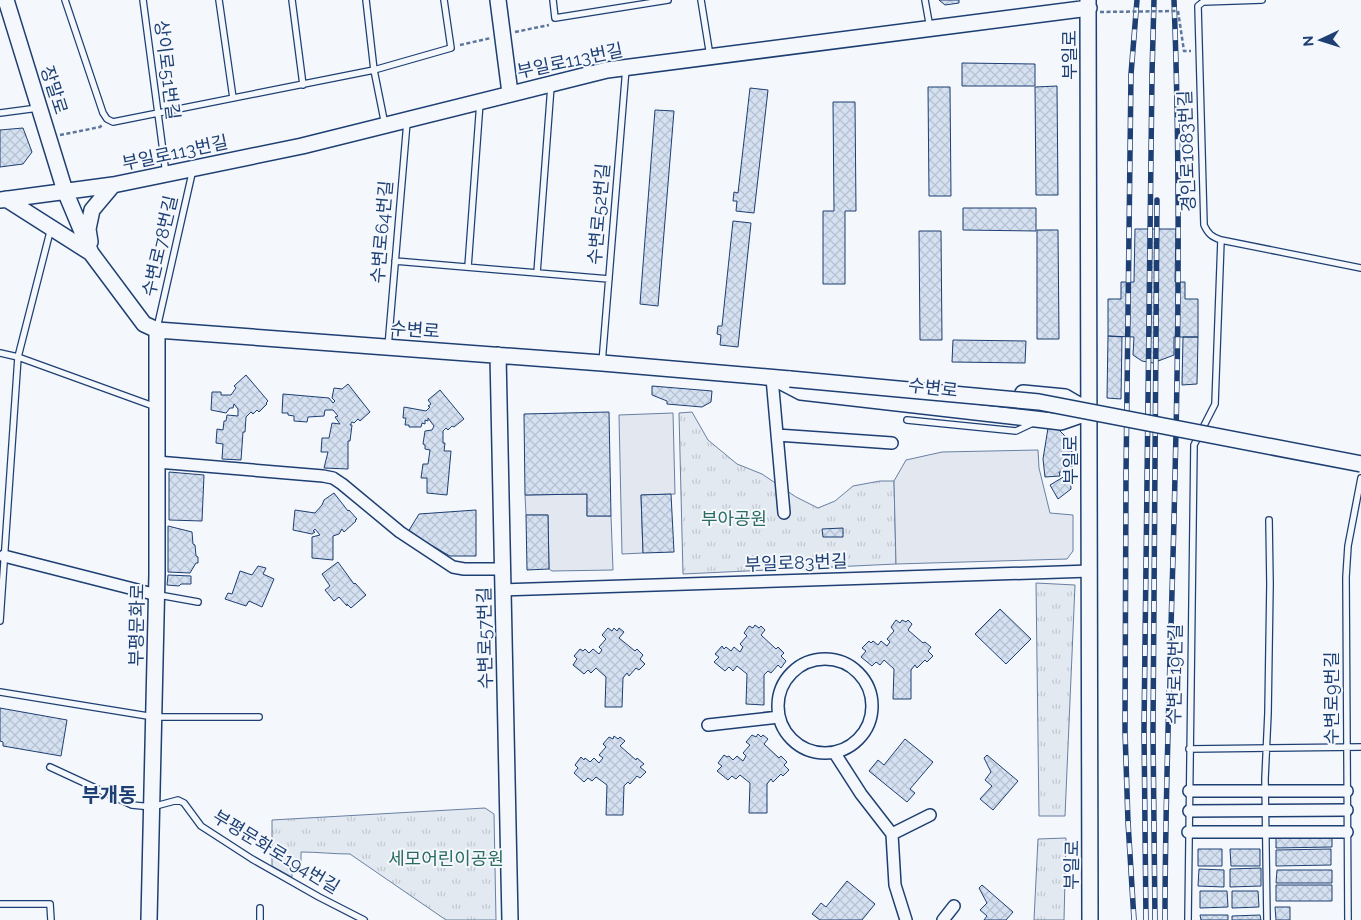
<svg xmlns="http://www.w3.org/2000/svg" width="1361" height="920" viewBox="0 0 1361 920" font-family="Raleway,'Noto Sans KR',sans-serif">
<style>
.park{fill:url(#park-tufts);stroke:#687fa3}
.parking{fill:#e3e8f0;stroke:#687fa3}
.building{fill:url(#building-cross-hatch);stroke:#1d3f73}
.lines{fill:none;stroke-linecap:round;stroke-linejoin:round}
.lane-casing{stroke:#1d3f73;stroke-width:8}
.street-casing{stroke:#1d3f73;stroke-width:14}
.secondary-casing{stroke:#1d3f73;stroke-width:18}
.path{stroke:#5e769c;stroke-width:2.5;stroke-dasharray:4 2.5;stroke-linecap:butt}
.lane{stroke:#f4f7fb;stroke-width:5.5}
.street{stroke:#f4f7fb;stroke-width:11}
.secondary{stroke:#f4f7fb;stroke-width:15}
.rail-casing{stroke:#1d3f73;stroke-width:5.5}
.rail{stroke:#f4f7fb;stroke-width:4;stroke-dasharray:11;stroke-linecap:butt}
.secondary-bridge-casing{stroke:#1d3f73;stroke-width:18;stroke-linecap:butt}
.path-bridge{stroke:#5e769c;stroke-width:2.5;stroke-dasharray:4 2.5;stroke-linecap:butt}
.secondary-bridge{stroke:#f4f7fb;stroke-width:15}
.labels{text-anchor:middle;stroke-width:4;stroke-linejoin:round;paint-order:stroke}
.street-label{font-size:18px;fill:#1d3f73;stroke:#f4f7fb}
.park-label{font-size:18px;fill:#2c6c60;stroke:#f4f7fb}
.quarter-label{font-size:20px;font-weight:bold;fill:#1d3f73;stroke:#f4f7fb}
</style>
<defs>
<pattern id="park-tufts" width="24" height="20" patternUnits="userSpaceOnUse" patternTransform="scale(1.25)"><rect width="24" height="20" fill="#e3e9f0"/><path d="M3 7l-1-3M5 7V3M7 7l1-3M15 17l-1-3M17 17v-4M19 17l1-3" fill="none" stroke="#c2c9d1"/></pattern>
<pattern id="building-cross-hatch" width="8" height="8" patternUnits="userSpaceOnUse" patternTransform="scale(1.25)"><rect width="8" height="8" fill="#d5e0f0"/><path d="M0 0l8 8M0 8l8-8" fill="none" stroke="#b6c1d1"/></pattern>
</defs>
<rect width="100%" height="100%" fill="#f4f7fb"/>
<path class="park" d="M692,412L708,440L737,464L762,474L796,497L818,508L835,501L853,486L880,481H894L896,564L683,574L679,413Z
M1036,583L1075,585L1065,816H1039Z
M485,808L494,814L496,920H446L350,854C333,854 318,852 301,852V863L292,870V877L272,866V820Z
M1066,838L1064,920H1034L1038,839Z"/>
<path class="parking" d="M673,413L675,494L641,495L643,553L622,554L619,415Z
M1038,450L1039,468L1050,513L1073,515V551L1067,559L896,564L894,481L906,460L942,452Z
M587,494V516H611L613,570L552,571L549,569L548,515H526L525,495Z"/>
<path class="building" d="M939,0H959V3L945,5Z
M962,63L1035,64V86H962Z
M1057,86L1058,195H1036L1035,87Z
M928,87H950L951,196H929Z
M750,88L768,90L754,213L736,211L737,201H733L734,192L738,193Z
M833,102H855L856,211H845V284H823V211H834Z
M655,110L674,111L658,306L640,304Z
M23,128L32,152L23,164L0,167V130Z
M963,208H1036V231L963,230Z
M733,221L751,223L738,347L720,345L721,335L717,334L718,326H722Z
M1135,229H1176L1175,282H1185V299H1198V337H1174V355L1153,363L1142,361L1133,355L1134,337L1108,336V299H1121V282H1134Z
M1037,230H1058L1059,339H1037Z
M919,231H941L942,340H920Z
M1108,336L1122,337L1121,399L1107,398Z
M1183,337H1198L1197,384L1182,385Z
M953,340L1026,341L1025,363L952,362Z
M246,375L268,401L266,403L267,404L259,412L257,410L253,414L251,412L246,417L245,432H243L241,460L222,459L223,444L216,443L217,429L223,430L224,421H226L227,415L238,416V409L234,404L233,408H230L226,413L211,410L212,392H221V395H231L236,388L234,386Z
M348,384L370,412L360,421L358,419L354,423L352,422L350,425H352L350,441H348V469L324,468L328,452H321L322,438H329L332,423L340,424L335,417L338,416L333,410H325L324,416L308,417L307,422L294,421V416L288,415V413H282L283,394L329,398L333,403L335,401L332,398L334,388L342,389Z
M652,386L712,391L711,402L702,407L667,404V401L652,395Z
M440,390L464,419L454,427L452,426L448,430L446,428L443,431V443H445L444,451H451L447,495L427,493V478H421L423,464H428L430,450L425,449V445L423,444L425,431L432,430L434,426L428,418V421L425,420V424L422,423L421,427H409V425H405L406,418H403L404,407L426,411L430,407L428,406L431,404L428,400Z
M609,412L611,516H587V494L525,495L524,414Z
M1048,428H1057L1071,442L1073,466L1067,467V472H1059L1060,476L1045,477L1043,459Z
M169,472L204,475L202,521L169,520Z
M1070,473L1071,489L1058,499L1050,485Z
M334,493L348,511L349,510L357,519L355,520L356,521L344,532L342,529L339,534L333,536V560L312,558V537L320,535L315,529L313,531L315,532L312,534L293,530L295,510L315,513L322,505L324,500Z
M671,494L674,552L643,553L641,495Z
M476,510V556H450L408,532L419,514Z
M526,515H548L549,569L527,570Z
M168,526L192,532L193,544L195,545L196,556L198,557V563H196L190,573L168,572Z
M843,528V537H823L822,529Z
M338,562L354,584L355,583L366,595L351,608L347,604V606L339,597L334,601L325,590L330,586L322,574Z
M258,566L266,568L263,574L274,579L262,607L249,601L246,606L225,599L228,593L232,594L240,571L252,575Z
M168,575L191,576V584H181L179,586L167,585Z
M1000,609L1031,639L1006,664L975,634Z
M896,620L900,623L902,620L906,622L908,620L912,624L908,630L923,643L925,642L931,647L928,651L933,656L927,662L925,660L917,668L915,665L911,670V699H893L894,669L884,660L880,665L876,662L872,666L861,657L866,651L862,648L869,641L871,643L873,641L878,645L881,641L887,646L890,642L887,639L894,631L891,627Z
M755,625L759,628L761,626L765,630L761,635L776,649L778,647L784,653L781,656L786,661L781,668L778,665L771,673L768,671L764,675V705L746,704L747,674L737,666L733,671L729,667L725,671L714,662L719,657L715,654L722,646L724,649L726,647L731,651L734,647L740,652L743,647L740,644L747,636L744,633L749,626L753,628Z
M608,628L612,631L614,628L617,631L619,628L624,632L619,638L635,651L637,649L643,655L640,659L645,664L639,670L636,668L629,676L627,673L623,678L622,707H605L606,677L596,668L591,673L588,670L584,674L573,665L577,659L574,656L580,649L583,651L585,649L589,653L593,649L599,654L602,650L599,647L606,639L602,635Z
M0,708L67,720L61,756L3,746V742L0,741Z
M758,734L761,737L763,735L768,739L764,744L779,758L781,756L787,762L784,765L789,770L783,776L781,774L773,782L771,779L767,784V813H749L750,783L740,775L736,779L732,776L728,780L717,771L722,766L718,763L724,755L727,757L729,756L733,760L737,756L743,761L746,756L743,753L750,745L746,742L752,735L756,737Z
M614,736L618,739L620,737L625,741L620,746L636,760L637,758L644,764L640,767L646,772L640,778L637,776L630,784L628,782L624,786L623,815H606L607,785L596,777L592,781L588,778L584,782L574,773L578,768L575,765L581,757L584,760L585,758L590,762L594,758L599,763L603,758L599,755L606,747L603,744L609,737L613,739Z
M905,739L933,762L910,789L915,793L907,802L869,771L878,760L884,765Z
M987,755L1018,781L993,810L980,799L992,786L985,780L991,772L984,758Z
M1332,833V847L1276,848V834Z
M1198,849H1222V866H1198Z
M1230,849H1260V866H1231Z
M1331,849V865L1276,866V850Z
M1261,868V886L1230,887V869Z
M1199,869L1224,870V887L1198,886Z
M1277,870H1332V883H1276Z
M847,881L875,904L862,920H820L812,914L821,903L826,907Z
M982,885L1013,912L1006,920H984L987,916L980,910L987,903L979,888Z
M1276,885H1332V901H1276Z
M1200,891H1227L1228,907L1200,908Z
M1232,891H1258L1259,907L1232,908Z
M1275,907H1290V920H1276Z
M1200,915H1228V920H1201Z
M1260,915L1261,920H1232V916Z"/>
<g class="lines">
<g class="lane-casing">
<path id="lane" d="M65,0L103,113L107,119L113,122L374,70L451,48L444,0
M143,0L166,174
M219,0L233,98
M292,0L303,85
M366,0L374,70L385,125
M553,0L555,18L668,0
M701,0L710,56
M925,0L930,28
M1262,0L1203,2L1198,6L1204,225C1208,234 1212,237 1221,240L1361,268
M0,113L38,108
M395,261L609,279
M468,267L480,102
M537,273L551,86
M157,328L193,169
M388,347L407,122
M0,353L18,357L156,407
M602,363L626,68
M907,420L1016,431L1035,422
M159,595L198,602
M0,621L18,357L51,228
M0,692L154,717H259
M1189,749L1361,747
M50,767L132,805L152,807L178,800L184,803L201,826L252,859L319,897L364,920
M0,904H50L51,920
M260,920V908
M1188,920L1194,445L1215,404L1221,240
M1267,920L1265,779L1268,713L1270,584L1269,520
M1348,920L1346,577L1348,546L1361,478"/>
</g>
<g class="street-casing">
<path id="street" d="M772,378L784,513
M777,435L892,443
M157,462L323,476L333,478L342,484L400,532L453,567L464,569H502
M4,556L157,595
M503,590L1090,571
M778 706a47 47 0 1 1 94 0a47 47 0 1 1-94 0Z
M708,725L779,717
M834,752L861,794L892,834L895,885L906,920
M1189,791H1347
M1189,811L1347,810
M1188,832H1347
M892,834L930,815
M943,920L954,906"/>
</g>
<g class="secondary-casing">
<path id="secondary" d="M6,0L65,191L91,253L144,324L157,330L602,363L790,379
M498,0L510,93
M1088,0L1090,920
M6,199L91,253
M0,200L113,185L302,146L607,70L1089,8
M90,242L88,229L92,210L113,185
M498,355L510,920
M778,380L801,392L1061,422L1090,412
M1023,393L1065,397L1089,411
M149,920L157,574V330"/>
</g>
<path class="path" d="M1178,11L1184,51H1191
M515,32L549,25
M460,45L491,38
M60,135L100,127L103,124"/>
<use href="#lane" class="lane"/>
<use href="#street" class="street"/>
<use href="#secondary" class="secondary"/>
<g class="rail-casing">
<path id="rail" d="M1134,920L1128,822L1125,731L1126,474L1131,74L1137,0
M1146,920L1144,729L1152,74L1154,0
M1155,920L1153,731L1157,200
M1165,920C1165,772 1172,624 1175,476C1179,318 1180,158 1174,0"/>
</g>
<use href="#rail" class="rail"/>
<g class="secondary-bridge-casing">
<path id="secondary-bridge" d="M790,379L1039,402L1361,464"/>
</g>
<path class="path-bridge" d="M1100,12L1178,11"/>
<use href="#secondary-bridge" class="secondary-bridge"/>
</g>
<g class="labels">
<g class="street-label">
<text transform="translate(1070 55) rotate(-90)" y="6">부일로</text>
<text transform="translate(570 61) rotate(-12)" y="6">부일로113번길</text>
<text transform="translate(167 70) rotate(83)" y="6">상이로51번길</text>
<text transform="translate(54 90) rotate(72)" y="6">장말로</text>
<text transform="translate(1187 151) rotate(-92)" y="6">경인로1083번길</text>
<text transform="translate(175 153) rotate(-12)" y="6">부일로113번길</text>
<text transform="translate(599 214) rotate(-85)" y="6">수변로52번길</text>
<text transform="translate(382 232) rotate(-85)" y="6">수변로64번길</text>
<text transform="translate(160 246) rotate(-77)" y="6">수변로78번길</text>
<text transform="translate(415 330) rotate(4)" y="6">수변로</text>
<text transform="translate(933 388) rotate(7)" y="6">수변로</text>
<text transform="translate(1071 460) rotate(-90)" y="6">부일로</text>
<text transform="translate(796 563) rotate(-2)" y="6">부일로83번길</text>
<text transform="translate(137 625) rotate(-89)" y="6">부평문화로</text>
<text transform="translate(485 638) rotate(-91)" y="6">수변로57번길</text>
<text transform="translate(1175 674) rotate(-89)" y="6">수변로19번길</text>
<text transform="translate(1332 698) rotate(-90)" y="6">수변로9번길</text>
<text transform="translate(276 852) rotate(31)" y="6">부평문화로194번길</text>
<text transform="translate(1072 865) rotate(-89)" y="6">부일로</text>
</g>
<g class="park-label">
<text x="734" y="525">부아공원</text>
<text x="446" y="865">세모어린이공원</text>
</g>
<g class="quarter-label">
<text x="109" y="802">부개동</text>
</g>
</g>
<g transform="translate(1321 40) rotate(266)" stroke="#f4f7fb" stroke-width="4" paint-order="stroke">
<path d="M0-4L9 19L0 12L-9 19Z" fill="#1d3f73"/>
<text y="-8" font-size="14" font-weight="bold" text-anchor="middle" fill="#1d3f73">N</text>
</g>
</svg>
